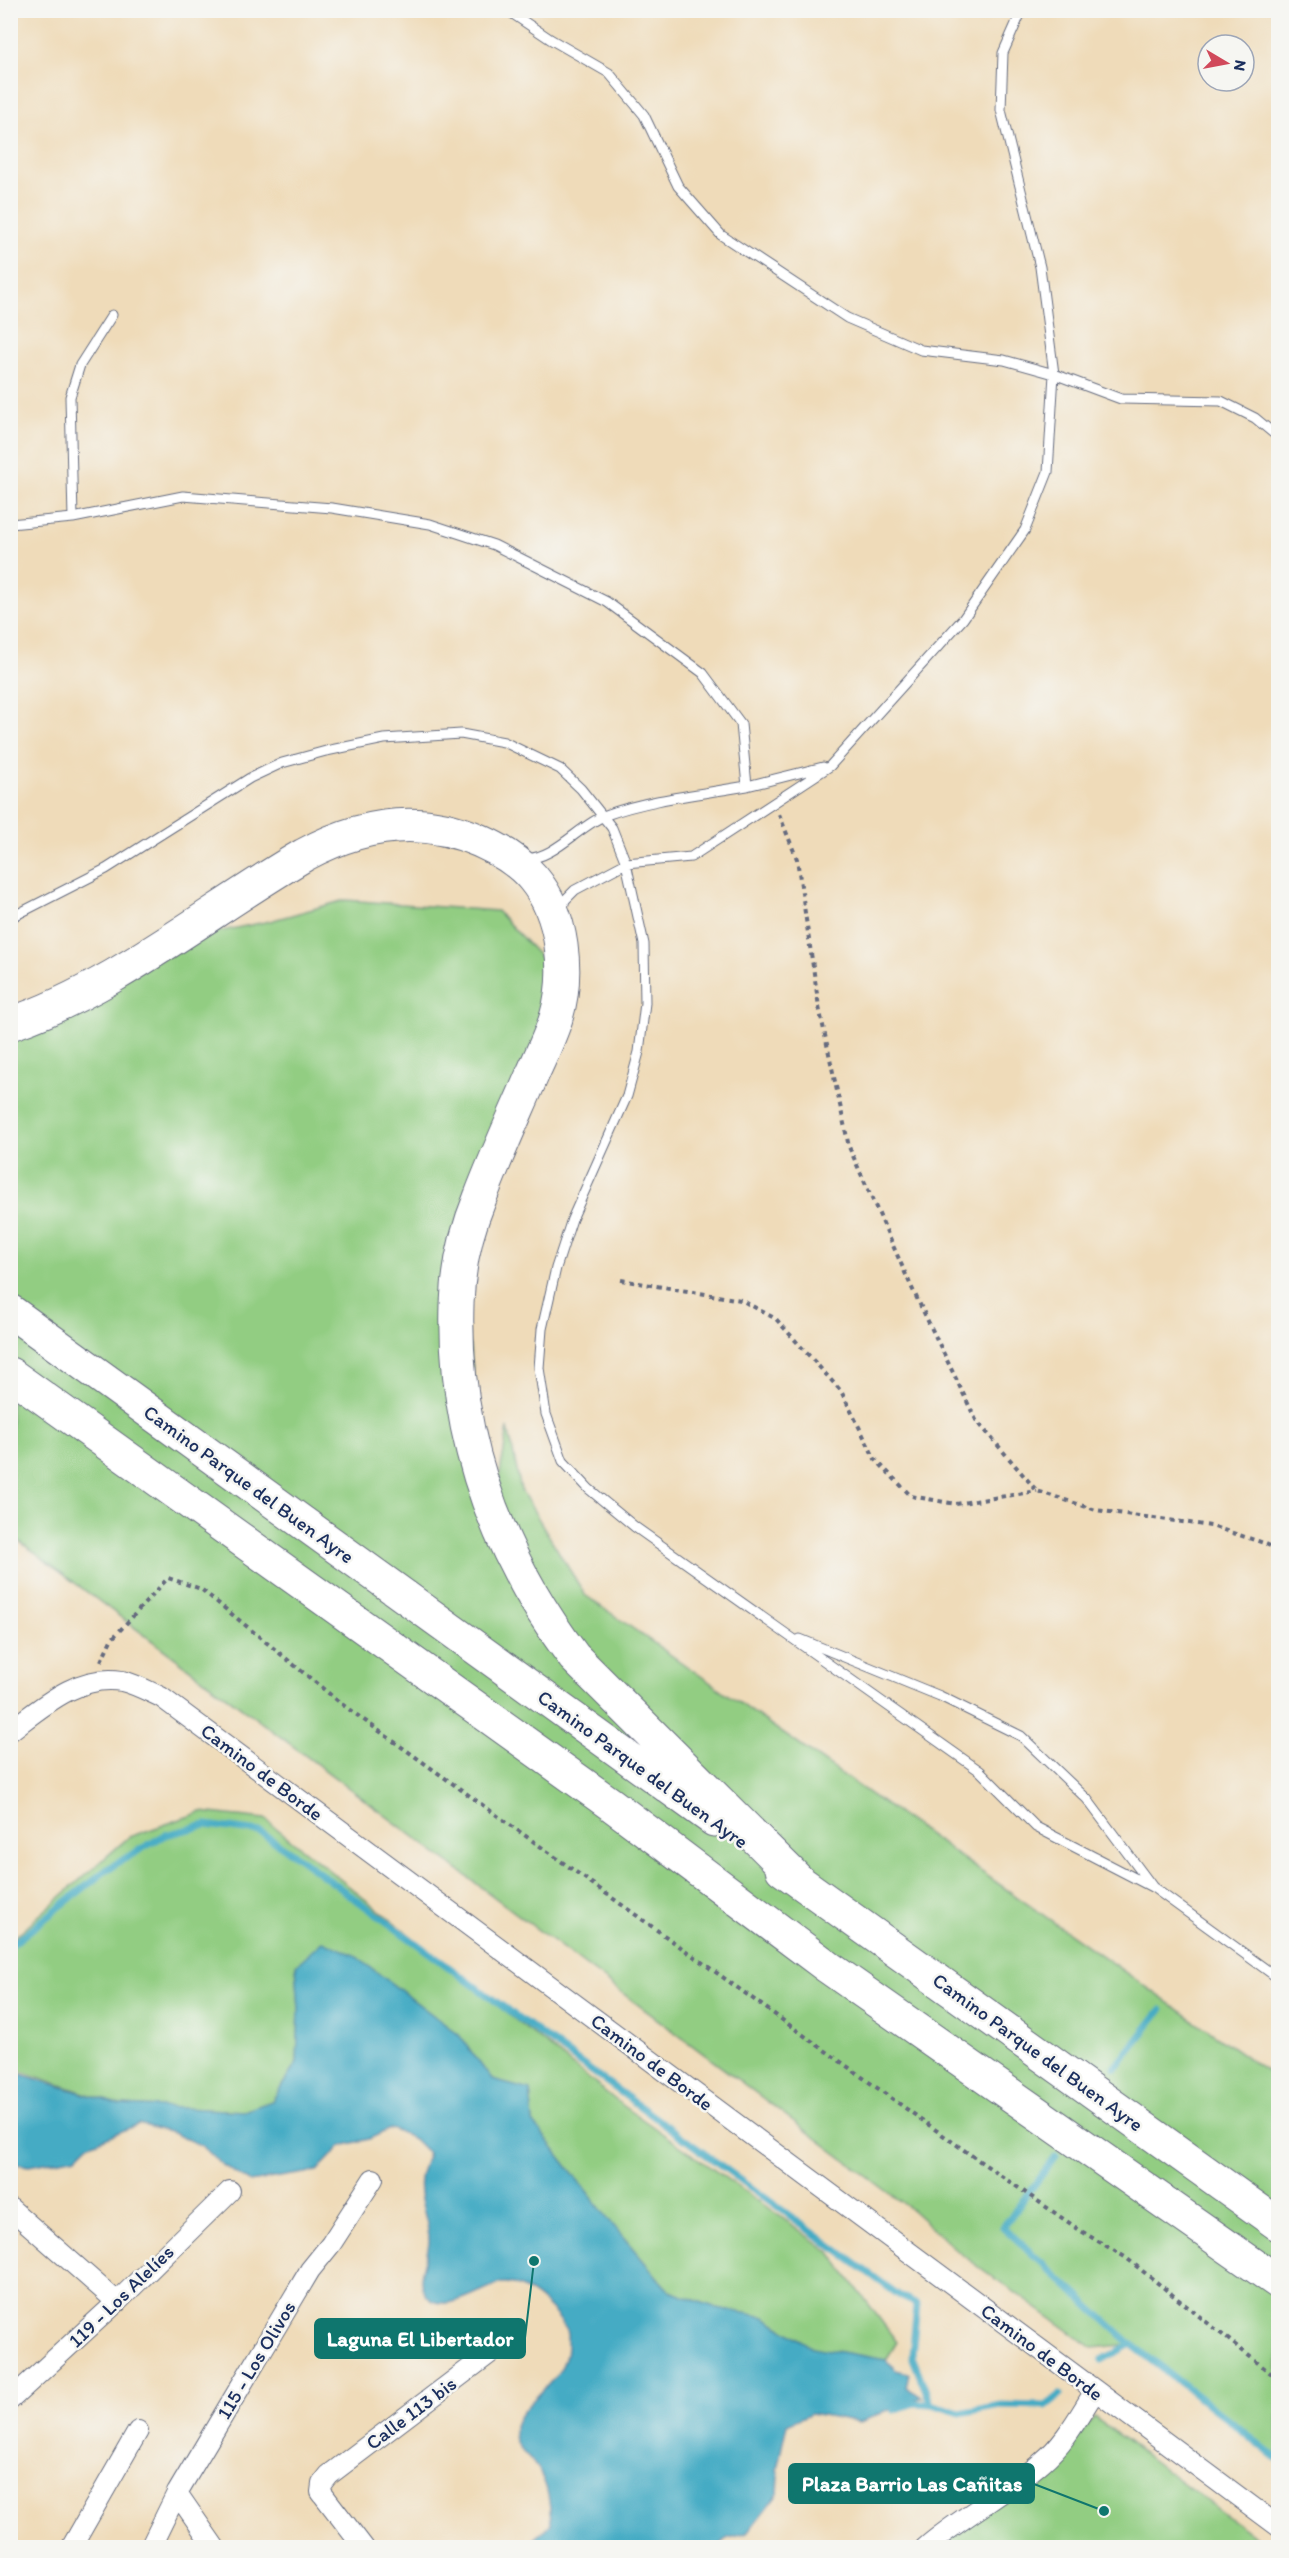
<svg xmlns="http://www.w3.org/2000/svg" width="1289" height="2558" viewBox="0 0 1289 2558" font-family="Itim,sans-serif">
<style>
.green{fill:#92cd82;stroke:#567e70;stroke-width:1.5}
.water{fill:#44abc4;stroke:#306d91;stroke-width:1.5}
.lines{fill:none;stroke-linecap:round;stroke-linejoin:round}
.stream{stroke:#44abc4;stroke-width:7}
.lane-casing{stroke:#656b7e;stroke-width:11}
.street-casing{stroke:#656b7e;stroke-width:22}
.highway-casing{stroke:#656b7e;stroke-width:35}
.path{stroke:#656b7e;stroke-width:4;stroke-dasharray:4.5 4.5;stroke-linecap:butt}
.lane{stroke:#fff;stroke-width:9}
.street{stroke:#fff;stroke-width:20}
.highway{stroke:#fff;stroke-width:33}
.labels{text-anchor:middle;stroke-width:5;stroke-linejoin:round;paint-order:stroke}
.street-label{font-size:20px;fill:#1b2f5e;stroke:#f6f6f2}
.leader{fill:none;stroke:#0f766e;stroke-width:2}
.callout-dot{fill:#0f766e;stroke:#f6f6f2;stroke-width:2}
.callout{fill:#0f766e;stroke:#0f766e;stroke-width:2}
.callout-label{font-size:21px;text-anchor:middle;font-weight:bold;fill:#fff}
</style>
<rect width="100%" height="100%" fill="#f6f6f2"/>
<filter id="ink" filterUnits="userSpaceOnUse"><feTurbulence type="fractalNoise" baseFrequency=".0167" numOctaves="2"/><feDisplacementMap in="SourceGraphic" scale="12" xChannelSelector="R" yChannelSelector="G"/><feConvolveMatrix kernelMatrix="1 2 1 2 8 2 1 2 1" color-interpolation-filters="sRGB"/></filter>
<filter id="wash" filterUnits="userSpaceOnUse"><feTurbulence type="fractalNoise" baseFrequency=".008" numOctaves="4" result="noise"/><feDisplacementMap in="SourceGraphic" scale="24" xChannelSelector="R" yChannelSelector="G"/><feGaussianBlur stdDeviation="1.35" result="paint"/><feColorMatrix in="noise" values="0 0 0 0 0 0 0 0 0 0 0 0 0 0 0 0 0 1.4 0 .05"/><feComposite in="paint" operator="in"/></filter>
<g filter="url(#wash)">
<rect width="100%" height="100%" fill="#efdbb9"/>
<path class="green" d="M345,900L497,911L562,980L459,1273L493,1512L508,1428L521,1490L585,1595L1278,2079V2459L1131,2344L1093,2348L961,2254L912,2210L11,1535L10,1024L168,942L270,921Z
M201,1812L265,1819L618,2102L829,2251L897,2342L886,2360L812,2347L765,2317L717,2308L669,2291L613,2225L533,2122L530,2090L492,2080L459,2035L354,1955L296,1965L299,2009L297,2063L272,2101L244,2111L120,2105L11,2068V1940L129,1837Z
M1094,2417L1269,2547L950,2548L944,2542L1069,2447Z"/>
<path class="water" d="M323,1941L354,1955L459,2035L492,2080L530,2090L533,2122L613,2225L669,2291L717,2308L765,2317L812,2347L886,2360L896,2370L909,2373L906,2387L922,2397L860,2422L811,2413L787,2424L777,2469L779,2476L778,2493L747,2533L728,2538L718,2547H529L528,2544L551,2524C550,2505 549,2485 537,2468C529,2455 509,2446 515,2426C524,2397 568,2382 567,2344C567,2339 568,2334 566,2330C557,2312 525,2281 503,2283C485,2284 436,2325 422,2287C418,2274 428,2255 429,2242C430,2222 417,2200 420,2179C421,2171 425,2161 428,2153L415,2140L392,2128L369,2139L341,2146L317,2171L249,2182L221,2164L202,2146L173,2133L139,2124L88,2145L76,2157L29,2166L11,2163V2071L120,2105L244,2111L272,2101L297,2063L299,2009L296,1965Z"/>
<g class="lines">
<path class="stream" d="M10,1946L109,1868L165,1835L206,1825L260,1832L295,1855L900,2296L917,2304L912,2356L931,2404L960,2413L1000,2405L1046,2406L1060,2395
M1115,2068L1161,2010
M1055,2157L1003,2227L1131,2344L1278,2459
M1102,2360L1131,2344
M894,2410L914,2403L931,2404"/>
</g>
</g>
<g filter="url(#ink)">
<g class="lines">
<g class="lane-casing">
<path id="lane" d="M507,10L550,39L609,73L644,115L678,186L721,235L847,318L921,350L1004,360L1054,374L1121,399L1221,401L1255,418L1278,437
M73,518L70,397L80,365L112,315
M10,524L73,518L183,496L332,508L430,524L494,545L607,602L703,673L741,724L747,786C701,794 650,799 606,815C581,824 552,861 525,858
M747,786L823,767
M562,911L565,900L575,890L626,863L691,857L830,766L963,619L1025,530L1048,472L1054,374L1040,267L1001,110L1003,53L1022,10
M10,918L106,869L250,778L282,763L326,751L384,739L461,734L504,742L560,769L581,789L612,828L626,863L644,944L645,1003L639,1052L627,1096L572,1219L556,1268L542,1329L539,1368L546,1414L563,1461L589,1489L635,1527L980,1771L1036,1827L1154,1888L1278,1978
M800,1639L940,1696L1021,1736L1087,1799L1152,1886"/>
</g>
<g class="street-casing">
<path id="street" d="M10,1731C43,1706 78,1674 122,1681C135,1684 148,1691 161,1697L1278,2526
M10,2208L117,2302
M10,2400L117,2302L230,2191
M177,2493L215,2548
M71,2548L138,2431
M150,2548L177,2493L310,2270L331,2244L373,2179
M364,2548L321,2492L322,2484L329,2475L510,2338
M925,2548C962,2516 1006,2494 1042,2462C1065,2443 1079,2416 1095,2391"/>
</g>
<g class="highway-casing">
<path id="highway" d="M10,1024C115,989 209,910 304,855C361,824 420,814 480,841C500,850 519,861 533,878C564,915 569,974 556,1018C550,1037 541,1055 533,1073C515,1115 496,1156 480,1198C466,1232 458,1267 457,1304C453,1435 496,1553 574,1657L800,1882
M10,1311L714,1820
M10,1374L612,1805L828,1967L1278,2282
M782,1869L1278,2224"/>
</g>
<path class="path" d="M779,814L797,859L819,1007L849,1147L911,1286L976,1420L1037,1491L1096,1510L1211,1526L1264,1543L1278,1550
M621,1280L741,1300L776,1319L841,1391L875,1459L911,1496L956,1504L1037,1491
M101,1661L111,1640L168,1578L201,1589L343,1705L968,2153L1081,2231L1125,2257L1278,2379"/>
<use href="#lane" class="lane"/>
<use href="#street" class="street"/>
<use href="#highway" class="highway"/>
</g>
</g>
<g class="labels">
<g class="street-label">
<text transform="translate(249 1484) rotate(36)" y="7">Camino Parque del Buen Ayre</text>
<text transform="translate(643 1769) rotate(36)" y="7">Camino Parque del Buen Ayre</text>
<text transform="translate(262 1772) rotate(37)" y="7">Camino de Borde</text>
<text transform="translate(1038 2052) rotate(36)" y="7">Camino Parque del Buen Ayre</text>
<text transform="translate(652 2062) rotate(37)" y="7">Camino de Borde</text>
<text transform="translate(121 2296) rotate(-44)" y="7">119 - Los Alelíes</text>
<text transform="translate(1042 2352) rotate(37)" y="7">Camino de Borde</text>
<text transform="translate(256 2360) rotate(-59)" y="7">115 - Los Olivos</text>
<text transform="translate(411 2413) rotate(-37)" y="7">Calle 113 bis</text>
</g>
</g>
<path class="leader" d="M534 2261L525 2338M1104 2511L1034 2484"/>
<g class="callout-dot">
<circle cx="534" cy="2261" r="6"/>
<circle cx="1104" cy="2511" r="6"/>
</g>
<g class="callout">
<rect x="315" y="2319" width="210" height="39" rx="6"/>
<rect x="789" y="2464" width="245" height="39" rx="6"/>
</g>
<g class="callout-label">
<text x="420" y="2346">Laguna El Libertador</text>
<text x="912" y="2491">Plaza Barrio Las Cañitas</text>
</g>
<rect width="1289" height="2558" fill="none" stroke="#f6f6f2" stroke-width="36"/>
<g transform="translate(1226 63) rotate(100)"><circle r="28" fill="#f6f6f2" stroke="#9ea6b7" stroke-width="1.5"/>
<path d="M0-4.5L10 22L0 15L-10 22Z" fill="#d1495b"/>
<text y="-9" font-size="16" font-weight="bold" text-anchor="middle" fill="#1b2f5e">N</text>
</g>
</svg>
